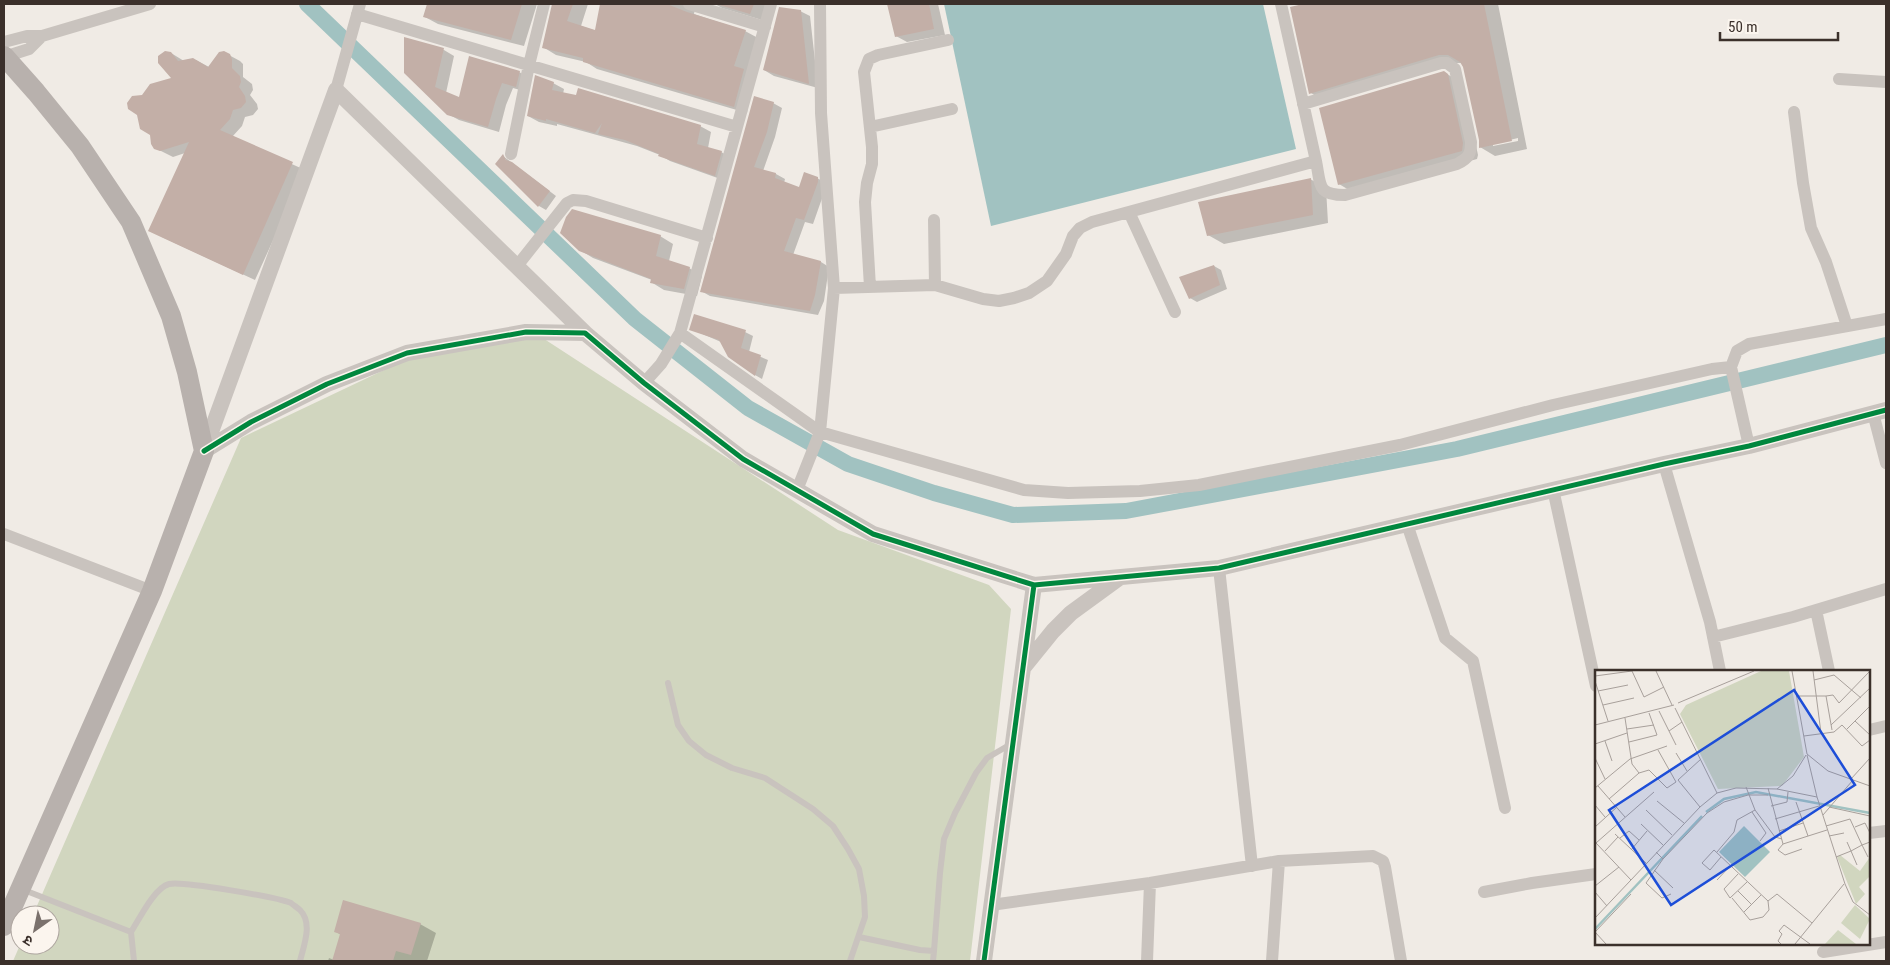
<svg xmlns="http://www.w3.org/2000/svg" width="1890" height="965" viewBox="0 0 1890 965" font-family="'Roboto Condensed','Noto Sans Devanagari',sans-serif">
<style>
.green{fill:#d1d6bf}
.water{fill:#a1c2c1}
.shadow{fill:#0003;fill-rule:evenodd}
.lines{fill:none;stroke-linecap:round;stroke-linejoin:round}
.canal{stroke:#a1c2c1;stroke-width:16}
.building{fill:#c3afa7}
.service{stroke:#c9c3be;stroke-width:6}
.minor{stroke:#c9c3be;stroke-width:12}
.tertiary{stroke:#c9c3be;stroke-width:16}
.primary{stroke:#b8b1ad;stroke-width:20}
.cycleway-casing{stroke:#fbf5ee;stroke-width:8}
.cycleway{stroke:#00873e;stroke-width:5}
.inset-river{fill:none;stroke:#a1c2c1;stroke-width:2.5}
.inset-road{fill:none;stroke:#a8a09b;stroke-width:1}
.view{fill:#1d4ed8;fill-opacity:0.15;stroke:#1d4ed8;stroke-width:2.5}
.inset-edge{fill:none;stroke:#3b302b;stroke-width:2.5}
</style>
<rect width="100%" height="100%" fill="#f0ebe5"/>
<path class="green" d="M535,333L838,530L989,585L1011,609L970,961H13L20,945H50V915H33L241,438L403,361Z"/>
<path class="water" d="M944,4H1263L1296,149L991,226Z"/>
<path class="shadow" d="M428,4H537L524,46L438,24L425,17Z
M553,4H588L581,26L596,31L602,4H696L694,14L745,31L758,38L747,113L597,69L586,62L556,55L543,47Z
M715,4H766L762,20L722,8Z
M888,4H938L945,35L907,42L896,36Z
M1308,4H1498L1527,149L1495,156L1480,147V140L1464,67L1462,63H1455L1326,102L1311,93L1292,8ZM1518,138V141L1493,146V144Z
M800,11L810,16L818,88L774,76L764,70Z
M406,39L444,50L454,56L446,93L460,99L519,72L530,78L527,92L513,88L506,105L499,132L459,120L448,114Z
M171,53L184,61L196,60L209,67L227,54L240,61L243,64V77L252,84L253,90L250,95L257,104L258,109L253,115L245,117L242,126L232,137L305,170L255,280L162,237L185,153L173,157L155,148L142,96L173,79Z
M1444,72L1463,84L1478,155L1477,159L1354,193L1339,184Z
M553,83L564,89L563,94L700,126L711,132L708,148L721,152L732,158L726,181L670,161L660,155L637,146L557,124V126L539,122L528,116Z
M773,103L782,108L775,137L763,171L776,174L785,179L784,183L800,189L817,178L826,183V187L813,224L805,222L793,255L821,262L829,267L824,301L818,315L710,296L701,291Z
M503,156L556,196L546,210L539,206Z
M1310,179L1326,188L1328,223L1224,244L1208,235Z
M660,236L673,244L669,261L689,268L702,276L697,296L664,290L651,282L652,280L593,258L580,250Z
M1214,266L1221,270L1227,289L1197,302L1190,298Z
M691,329L745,332L753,336L749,352L768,360L762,379L755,375L721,342Z
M420,924L436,933L427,961H328L329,958L334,960L341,935L335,931Z"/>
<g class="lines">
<path class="canal" d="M307,4L635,319L748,408L848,464L934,493L1013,515L1126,511L1457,449L1886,345"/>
</g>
<path class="building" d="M427,4H522L511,40L423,17Z
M552,4H573L567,21L595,30L600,4H667L687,12L746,30L734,66L744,69L734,107L583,62V58L542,48Z
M716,4H754L750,14Z
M887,4H929L934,29L895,37Z
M1303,4H1446L1447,5L1484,4L1512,141L1479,148V140L1463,67L1460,62L1448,55H1439L1309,94L1290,7Z
M779,7L801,10L809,84L763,70Z
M404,37L444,48L435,87L459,97L469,56L520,71L516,87L502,83L496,99L488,127L447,115L404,73Z
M165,51L171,52L178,61L193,58L208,67L219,52L224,51L230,54L232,59V68L240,76L241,82L239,87L245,96L246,102L241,108L233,110L230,119L220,130L293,162L243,275L148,231L189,142L160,151L154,149L151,144L150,135L140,129L137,115L128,109L127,103L132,96L142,95L150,84L171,78L158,63V56Z
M1444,71L1448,74L1463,143L1462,151L1338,185L1319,108Z
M535,75L554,82L552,90L576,95L578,88L701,125L697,144L722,151L715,176L658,156L659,154L625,140L598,134L602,123L595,133L546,119V121L527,116Z
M754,96L774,102L767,132L754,167L776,173L775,178L799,187L804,172L818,177V182L804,220L796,218L784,251L821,261L815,295L810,311L700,292Z
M503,154L506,160L512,162L550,191L538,207L495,164Z
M1311,178L1313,215L1207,236L1198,202Z
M572,209L661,235L656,256L690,267L684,289L650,283L651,279L579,251L560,233L566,217Z
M1214,265L1220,285L1189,299L1179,277Z
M694,314L746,330L741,348L761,355L755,376L728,357L719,340L689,330Z
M343,900L421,923L411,955L396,951L393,961H332L340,934L334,932Z"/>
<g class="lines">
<path class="service" d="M668,683L678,725L689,741L706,755L732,768L765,778L813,809L833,826L848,849L859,869L864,896L865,917L850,961
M24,890L131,932L134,961
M131,932C139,920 154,888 169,884C183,881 276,897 291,903C293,905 298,908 300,910C313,923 304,945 300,961
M859,937L920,950L934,951L940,873L944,839L955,813L976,773L987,758L1011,744
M933,961L934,951"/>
<path class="minor" d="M689,4L765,27
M1281,4L1316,161C1321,186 1317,195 1345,195L1457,164C1469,158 1471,154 1471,142L1455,69L1447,63H1441L1303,104
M357,14L737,127
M4,42L27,36H42L150,4
M4,57L29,49L42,36
M1839,79L1886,82
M336,90L360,4
M1794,112L1803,183L1811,228L1826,262L1847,326
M870,127L952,109
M511,154L529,65L544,4
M1129,212L1175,312
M934,220L935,285
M517,266L567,203L573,200L586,201L707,238
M870,287L865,202L867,183L872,164V147L864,72L869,59L878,55L948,40
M834,288L935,285L983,299L999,301L1014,298L1029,293L1047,281L1066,254L1073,236L1080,228L1092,222L1316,161
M680,333L820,432L1024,490L1068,493L1140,491L1199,485L1400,445L1553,405L1712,369L1731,367L1749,446
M1731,367L1737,351L1749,344L1886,319
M644,383L661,364L680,333L771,4
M1873,413L1886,463
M1664,464L1710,622L1720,671
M1553,489L1596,686
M797,490L820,432L834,288L821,113L820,4
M1407,524L1445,638L1473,661L1505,808
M4,534L152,591
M1219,568L1252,866
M1816,610L1829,671
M1713,637L1793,617L1886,589
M1869,730L1886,726
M1869,833L1886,831
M1484,892L1532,883L1596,874
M991,905L1150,883L1279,861
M1823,952L1886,942
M1147,961L1150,883
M1272,961L1279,861L1373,856L1383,861L1385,867L1401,961"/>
<path class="tertiary" d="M204,451L251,422L327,384L407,353L526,332L585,333L644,383L743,459L873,534L1034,585
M204,451L336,90L585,333
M1023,668L1053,631L1071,613L1119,578
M984,961L1034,585L1219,568L1664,464L1749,446L1886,410"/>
<path class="primary" d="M4,56L36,92L80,146L131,222L171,316L187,372L204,451L152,591L4,926"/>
<g class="cycleway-casing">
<path id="cycleway" d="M204,451L251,422L327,384L407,353L526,332L585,333L644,383L743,459L873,534L1034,585
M984,961L1034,585L1219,568L1664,464L1749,446L1886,410"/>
</g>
<use href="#cycleway" class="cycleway"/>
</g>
<g transform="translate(1595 670)">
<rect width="275" height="275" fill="#f0ebe5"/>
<path d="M166,1H194L209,87L187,116L123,119L85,44L91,35ZM245,185L265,201L275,187V206L264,217L270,224L261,234L242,187ZM260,235L275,249L265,269L246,253ZM243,260L261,274H230Z" fill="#d1d6bf"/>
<path d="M149,156L175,182L150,207L124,182Z" fill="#a1c2c1"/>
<path class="inset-river" d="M111,142L129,129L161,122L275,143M0,259L107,146"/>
<path class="inset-road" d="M37,1L49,27L69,17M61,1L77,35M197,1L212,84L233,101L275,116M218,1L226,63M0,6L37,1M219,10L239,5L266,28M0,11L13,51M3,21L33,15M201,26H231L237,60M231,26L238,25L244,33L275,1M83,33L159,1M8,35L39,28M64,41L81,75M30,48L37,94L44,103L54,100L72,118L81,112L63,80M260,51L275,65M0,55L79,35M236,55L275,18M32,59L59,55M252,59L275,36M74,61L87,52M209,66L239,62L247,55L267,76L275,70M10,71L17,91M34,72L62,65L54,43M0,74L32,63M81,83L92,101M212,85L222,127L250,214L258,232L275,245M0,88L10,109M256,109L275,88M83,110L105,137M83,110L106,89M3,116L30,147M151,117L160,140L180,167L187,169M0,118L35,89L72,76M173,118L188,174M182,119L222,127M122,123L141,118L182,119L198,106L211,85M14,129L44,103M62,131L89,153M201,132L213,166M0,135L10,147M176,136L192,132L193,122M234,137L275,146M51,140L77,165M157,142L171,163L165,171M228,145L258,110M180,149L224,136M46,154L68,175M231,156L255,149L267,175L275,172M0,157L22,137M260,157L270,153L275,163M184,161L208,153M20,164L51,193M234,166L249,163M25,168L34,161L44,170M252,172L256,181L267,175L273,187M1,173L59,122M1,173L36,210M207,179L190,185L183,180L188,174L232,160M36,180L52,161M10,181L23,167M61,182L68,189L112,143L129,132L153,125H173M122,182L139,162L142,150L160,140M126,187L115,200L107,193L119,180L173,231L174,240L168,247L155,250L137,228M241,187L256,181L262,195M68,189L51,213L67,228L76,224M59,200L78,218M143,204L129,219L135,228L152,212M122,210L135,196M0,216L24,197M143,221L156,234M0,222L12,236M173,231L182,224L217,253M149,242L166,225M0,248L105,137L122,123L80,38M0,262L36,224M0,262L11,274M186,274L183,271L187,264L184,261L189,255L215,274M200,274L249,214"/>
<path class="view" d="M199,20L260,115L76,235L14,140Z"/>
<rect width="275" height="275" class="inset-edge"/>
</g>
<rect width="1890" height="965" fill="none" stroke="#3b302b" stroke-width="10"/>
<g transform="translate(35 930) rotate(213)"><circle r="24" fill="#fbf5ee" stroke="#aea6a0"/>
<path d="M0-4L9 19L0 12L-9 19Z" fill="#7a716c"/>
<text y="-8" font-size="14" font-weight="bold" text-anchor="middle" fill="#3b302b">उ</text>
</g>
<path d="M1720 32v8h118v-8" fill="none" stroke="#3b302b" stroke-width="2.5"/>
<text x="1728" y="32" font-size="15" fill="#3b302b" stroke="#fbf5ee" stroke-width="4" paint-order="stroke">50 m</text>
</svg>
